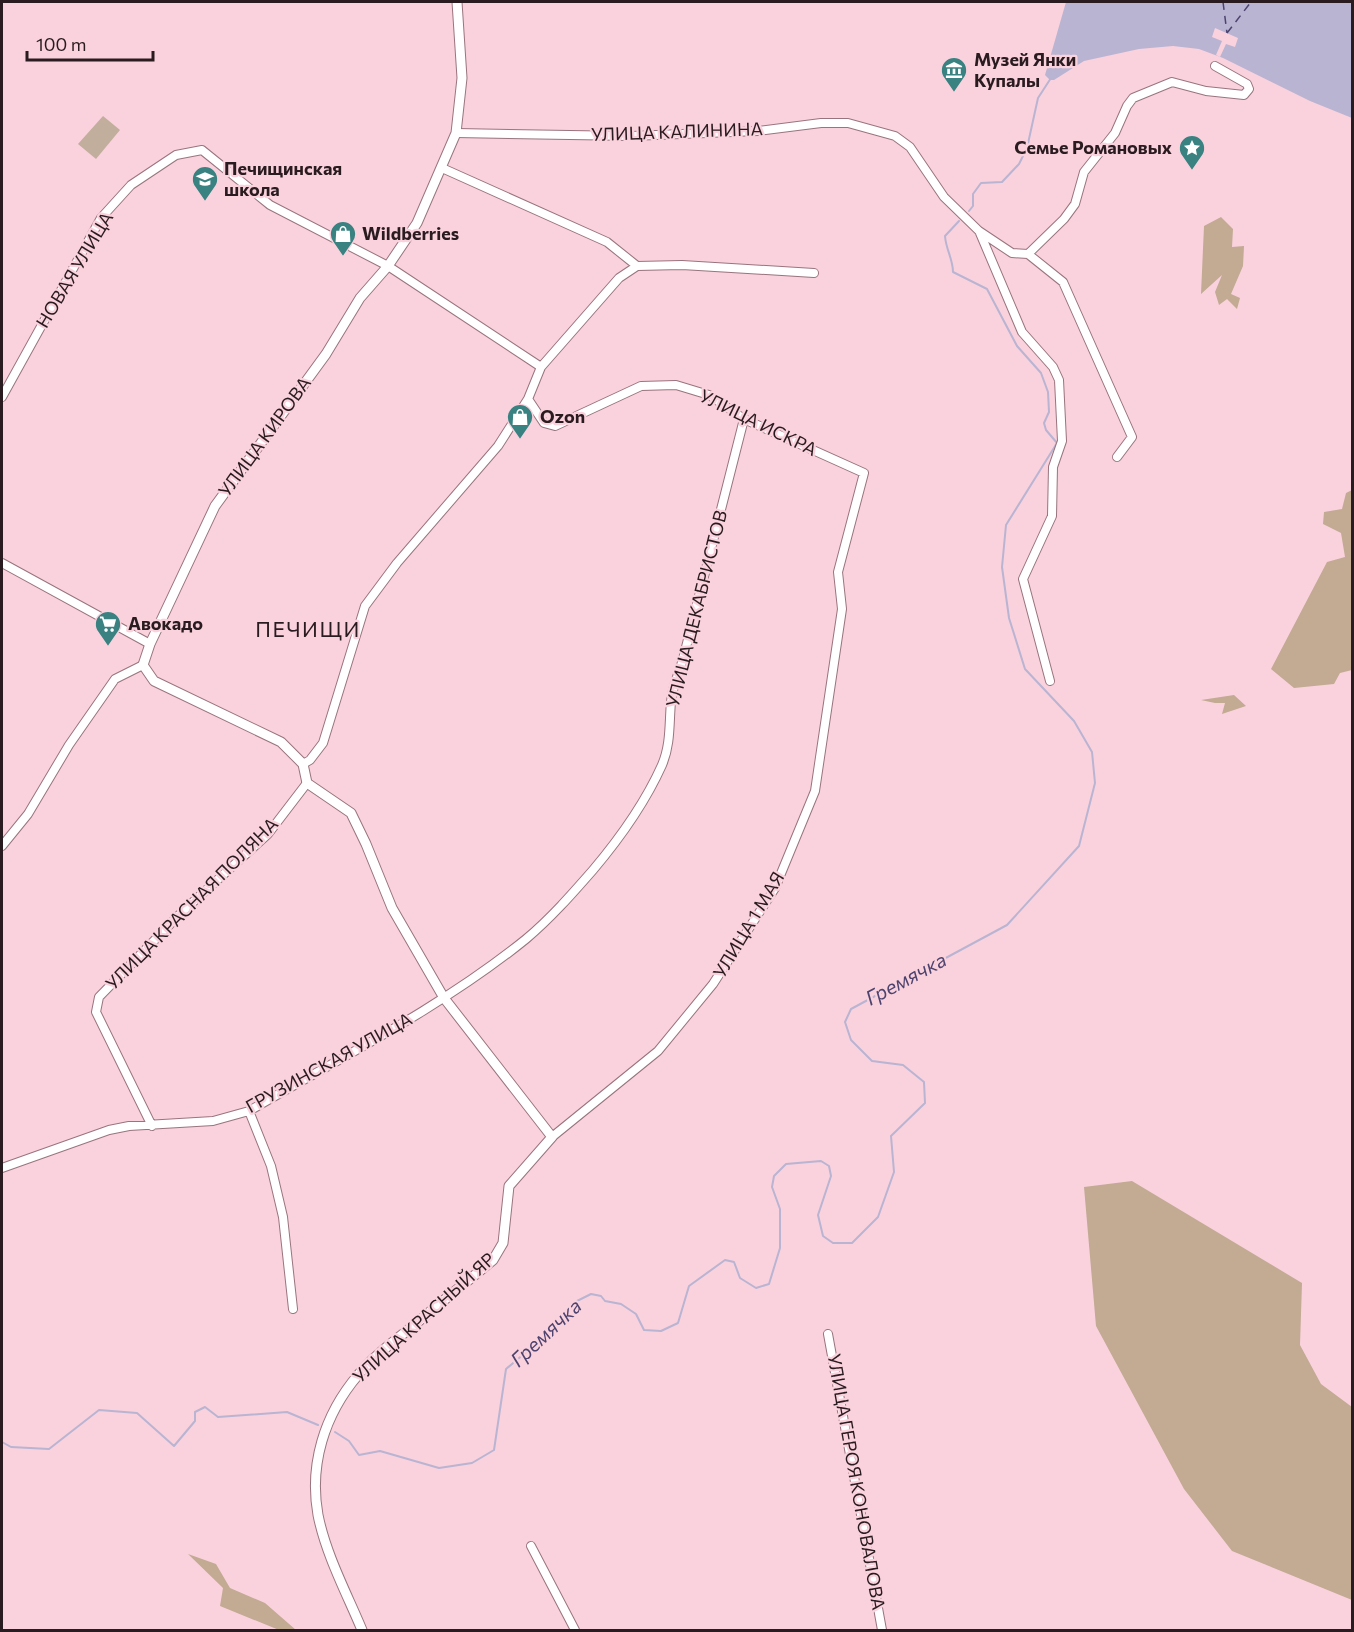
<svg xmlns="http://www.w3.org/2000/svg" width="1354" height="1632" viewBox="0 0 1354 1632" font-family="Commissioner,sans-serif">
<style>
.green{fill:#c1ae9c}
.forest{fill:#c2aa93}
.water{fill:#b9b4d2}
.pier{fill:#fad2dd}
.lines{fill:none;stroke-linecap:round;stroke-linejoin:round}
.stream{stroke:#b9b4d2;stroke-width:2}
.ferry{stroke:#4d436e;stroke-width:1.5;stroke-dasharray:8 6;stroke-linecap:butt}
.minor-casing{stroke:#98747e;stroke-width:10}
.tertiary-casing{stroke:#98747e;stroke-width:11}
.minor{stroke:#fff;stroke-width:8}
.tertiary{stroke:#fff;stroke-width:9}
.labels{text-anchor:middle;stroke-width:4.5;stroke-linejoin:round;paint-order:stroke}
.poi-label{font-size:18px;font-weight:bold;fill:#291b1f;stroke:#fad2dd;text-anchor:start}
.street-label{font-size:18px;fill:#291b1f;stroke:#fad2dd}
.water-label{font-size:20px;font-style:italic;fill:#4d436e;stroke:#fad2dd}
.quarter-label{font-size:21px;letter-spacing:1.5px;fill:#291b1f;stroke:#fad2dd}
</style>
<rect width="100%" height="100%" fill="#fad2dd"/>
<path class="green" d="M103,116L120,130L96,159L78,144Z"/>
<path class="forest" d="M1221,217L1233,229L1232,247L1244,246L1243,266L1231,294L1240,298L1237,309L1227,299L1219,305L1215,292L1222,275L1201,294L1204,226Z
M1352,490V670L1340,673L1334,684L1294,688L1271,669L1327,562L1345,557L1341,533L1323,524L1324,512L1342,509L1346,493Z
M1234,695L1246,706L1222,714L1225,703H1215L1201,700Z
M1132,1181L1302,1283L1300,1345L1321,1384L1352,1407V1600L1232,1551L1184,1489L1096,1326L1084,1187Z
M188,1554L216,1564L230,1588L265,1603L296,1630H279L220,1606L223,1588Z"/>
<path class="water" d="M1066,2H1352V118L1310,101L1223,58L1199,49L1173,46L1139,49L1084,61L1054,80H1050L1045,75Z"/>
<path class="pier" d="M1215,28L1238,38L1235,47L1226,44L1220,57L1216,55L1222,41L1212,37Z"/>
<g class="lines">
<path class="stream" d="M969,211L973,206V194L981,183L1002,182L1019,164L1027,148L1038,98L1051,78
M335,1432L349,1441L359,1455L380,1451L439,1468L472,1463L494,1450L506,1369L556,1327L573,1303L591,1294L601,1296L605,1301L621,1304L636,1314L644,1330L661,1331L678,1323L689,1286L725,1260L734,1262L740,1278L756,1288L769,1284L780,1248V1209L772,1187L774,1176L786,1164L821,1161L829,1166L831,1176L818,1215L823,1236L833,1243H852L878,1217L894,1172L891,1136L925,1103L924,1082L903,1065L872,1061L851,1040L845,1022L851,1009L1007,925L1079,846L1095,783L1092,752L1074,721L1025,669L1009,618L1002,567L1006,525L1057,443L1046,430L1044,423L1049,412L1048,392L1041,373L1017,346L987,289L953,272C953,259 946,250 945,236L959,221
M2,1442L11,1447L49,1449L99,1410L137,1413L174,1446L195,1421V1412L205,1407L218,1417L287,1412L318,1425"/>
<path class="ferry" d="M1223,2L1227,33
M1227,33L1251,2"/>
<g class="minor-casing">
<path id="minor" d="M456,133L631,136L758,131L821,123H848L895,136L910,147L944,197L979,231L1012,253L1028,254L1064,219L1075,204L1084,172L1115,133L1127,106L1133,98L1172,82L1206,91L1244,95L1249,89L1247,84L1215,66
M442,168L607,242L637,266L682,265L814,273
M980,233L1022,332L1053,367L1059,380L1062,441L1053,467L1052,516L1023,579L1050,681
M1028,254L1063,282L1132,437L1117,457
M2,397L101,218L131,185L176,155L202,150L270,205L388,266L541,367
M528,399L544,423L555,426L641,386L676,385L709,395L744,419L864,473L838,572L842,609L815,791L775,888L713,984L658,1051L552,1137
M2,563L150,644
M303,764L310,760L323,743L365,606L397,563L498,446L528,399L541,367L619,278L637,266
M2,846L28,814L69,745L115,679L143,665
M249,1111L271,1166L283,1217L293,1309
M152,1126L96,1012L99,997L182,912L268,834L307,783
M2,1168L109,1130L129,1126L213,1121L249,1111C342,1057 442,1007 526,939C551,918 572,894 593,870C620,838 645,803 662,765C671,744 669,723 671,702C672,687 679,673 683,659L744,419
M828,1334L882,1630
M531,1546L575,1630"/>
</g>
<g class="tertiary-casing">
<path id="tertiary" d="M362,1630C347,1594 326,1555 318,1515C309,1465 324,1415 358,1375C375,1354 399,1338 419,1321C444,1300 469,1280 493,1260L503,1243L509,1186L552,1137L444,998L392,908L366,844L351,813L307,783L303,764L281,742L154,681L143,665L150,644L215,506L326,354L360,298L388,266L417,223L456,133L462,78L457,2"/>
</g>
<use href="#minor" class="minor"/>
<use href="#tertiary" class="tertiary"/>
</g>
<defs>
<g id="museum-pin" transform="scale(1.35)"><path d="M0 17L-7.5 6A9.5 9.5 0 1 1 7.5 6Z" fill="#3a8281" stroke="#fad2dd"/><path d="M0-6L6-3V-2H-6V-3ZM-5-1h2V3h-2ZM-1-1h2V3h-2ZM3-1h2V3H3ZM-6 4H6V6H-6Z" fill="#fff"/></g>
<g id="sight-pin" transform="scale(1.35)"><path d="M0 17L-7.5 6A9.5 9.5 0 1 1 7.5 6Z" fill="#3a8281" stroke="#fad2dd"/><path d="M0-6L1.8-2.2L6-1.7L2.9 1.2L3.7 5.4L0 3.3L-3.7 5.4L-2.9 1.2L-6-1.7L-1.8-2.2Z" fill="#fff"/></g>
<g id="school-pin" transform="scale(1.35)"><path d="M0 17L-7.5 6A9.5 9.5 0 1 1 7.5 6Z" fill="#3a8281" stroke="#fad2dd"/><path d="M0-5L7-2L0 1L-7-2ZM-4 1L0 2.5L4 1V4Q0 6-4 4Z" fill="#fff"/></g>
<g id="shop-pin" transform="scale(1.35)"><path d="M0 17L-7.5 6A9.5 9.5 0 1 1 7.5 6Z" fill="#3a8281" stroke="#fad2dd"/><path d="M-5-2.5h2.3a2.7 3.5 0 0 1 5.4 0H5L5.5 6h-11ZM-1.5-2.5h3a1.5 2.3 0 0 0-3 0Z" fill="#fff"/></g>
<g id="supermarket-pin" transform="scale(1.35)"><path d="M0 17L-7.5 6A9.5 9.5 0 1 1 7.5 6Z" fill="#3a8281" stroke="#fad2dd"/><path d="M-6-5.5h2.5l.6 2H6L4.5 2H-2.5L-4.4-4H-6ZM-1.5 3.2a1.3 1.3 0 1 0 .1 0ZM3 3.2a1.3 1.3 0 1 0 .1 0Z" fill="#fff"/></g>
</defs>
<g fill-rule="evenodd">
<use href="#museum-pin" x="954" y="70"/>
<use href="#sight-pin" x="1192" y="148"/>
<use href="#school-pin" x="205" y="179"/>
<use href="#shop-pin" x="343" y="234"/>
<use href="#shop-pin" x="520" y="417"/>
<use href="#supermarket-pin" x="108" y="624"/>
</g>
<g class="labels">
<g class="poi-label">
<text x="974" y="66">Музей Янки<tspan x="974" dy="21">Купалы</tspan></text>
<text x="1172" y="154" text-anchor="end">Семье Романовых</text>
<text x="224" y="175">Печищинская<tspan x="224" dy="21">школа</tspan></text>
<text x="362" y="240">Wildberries</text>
<text x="540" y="423">Ozon</text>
<text x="128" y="630">Авокадо</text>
</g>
<g class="street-label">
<text transform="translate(677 132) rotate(-2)" y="6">УЛИЦА КАЛИНИНА</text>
<text transform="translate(75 270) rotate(-59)" y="6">НОВАЯ УЛИЦА</text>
<text transform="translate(758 423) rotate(26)" y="6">УЛИЦА ИСКРА</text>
<text transform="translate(265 437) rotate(-54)" y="6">УЛИЦА КИРОВА</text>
<text transform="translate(697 609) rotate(-76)" y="6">УЛИЦА ДЕКАБРИСТОВ</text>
<text transform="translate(192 904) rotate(-45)" y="6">УЛИЦА КРАСНАЯ ПОЛЯНА</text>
<text transform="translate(749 925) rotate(-59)" y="6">УЛИЦА 1 МАЯ</text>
<text transform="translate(329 1063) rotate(-29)" y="6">ГРУЗИНСКАЯ УЛИЦА</text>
<text transform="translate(424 1318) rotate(-42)" y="6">УЛИЦА КРАСНЫЙ ЯР</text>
<text transform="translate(856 1482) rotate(80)" y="6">УЛИЦА ГЕРОЯ КОНОВАЛОВА</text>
</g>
<g class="water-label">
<text transform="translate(906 979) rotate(-28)" y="7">Гремячка</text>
<text transform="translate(546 1333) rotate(-43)" y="7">Гремячка</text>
</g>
<g class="quarter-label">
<text x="308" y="637">ПЕЧИЩИ</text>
</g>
</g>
<rect width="1354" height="1632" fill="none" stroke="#291b1f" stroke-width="6"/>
<path d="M27 51v9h126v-9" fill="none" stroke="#291b1f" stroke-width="3"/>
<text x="36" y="51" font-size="18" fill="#291b1f" stroke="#fad2dd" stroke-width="4.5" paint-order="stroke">100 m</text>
</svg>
